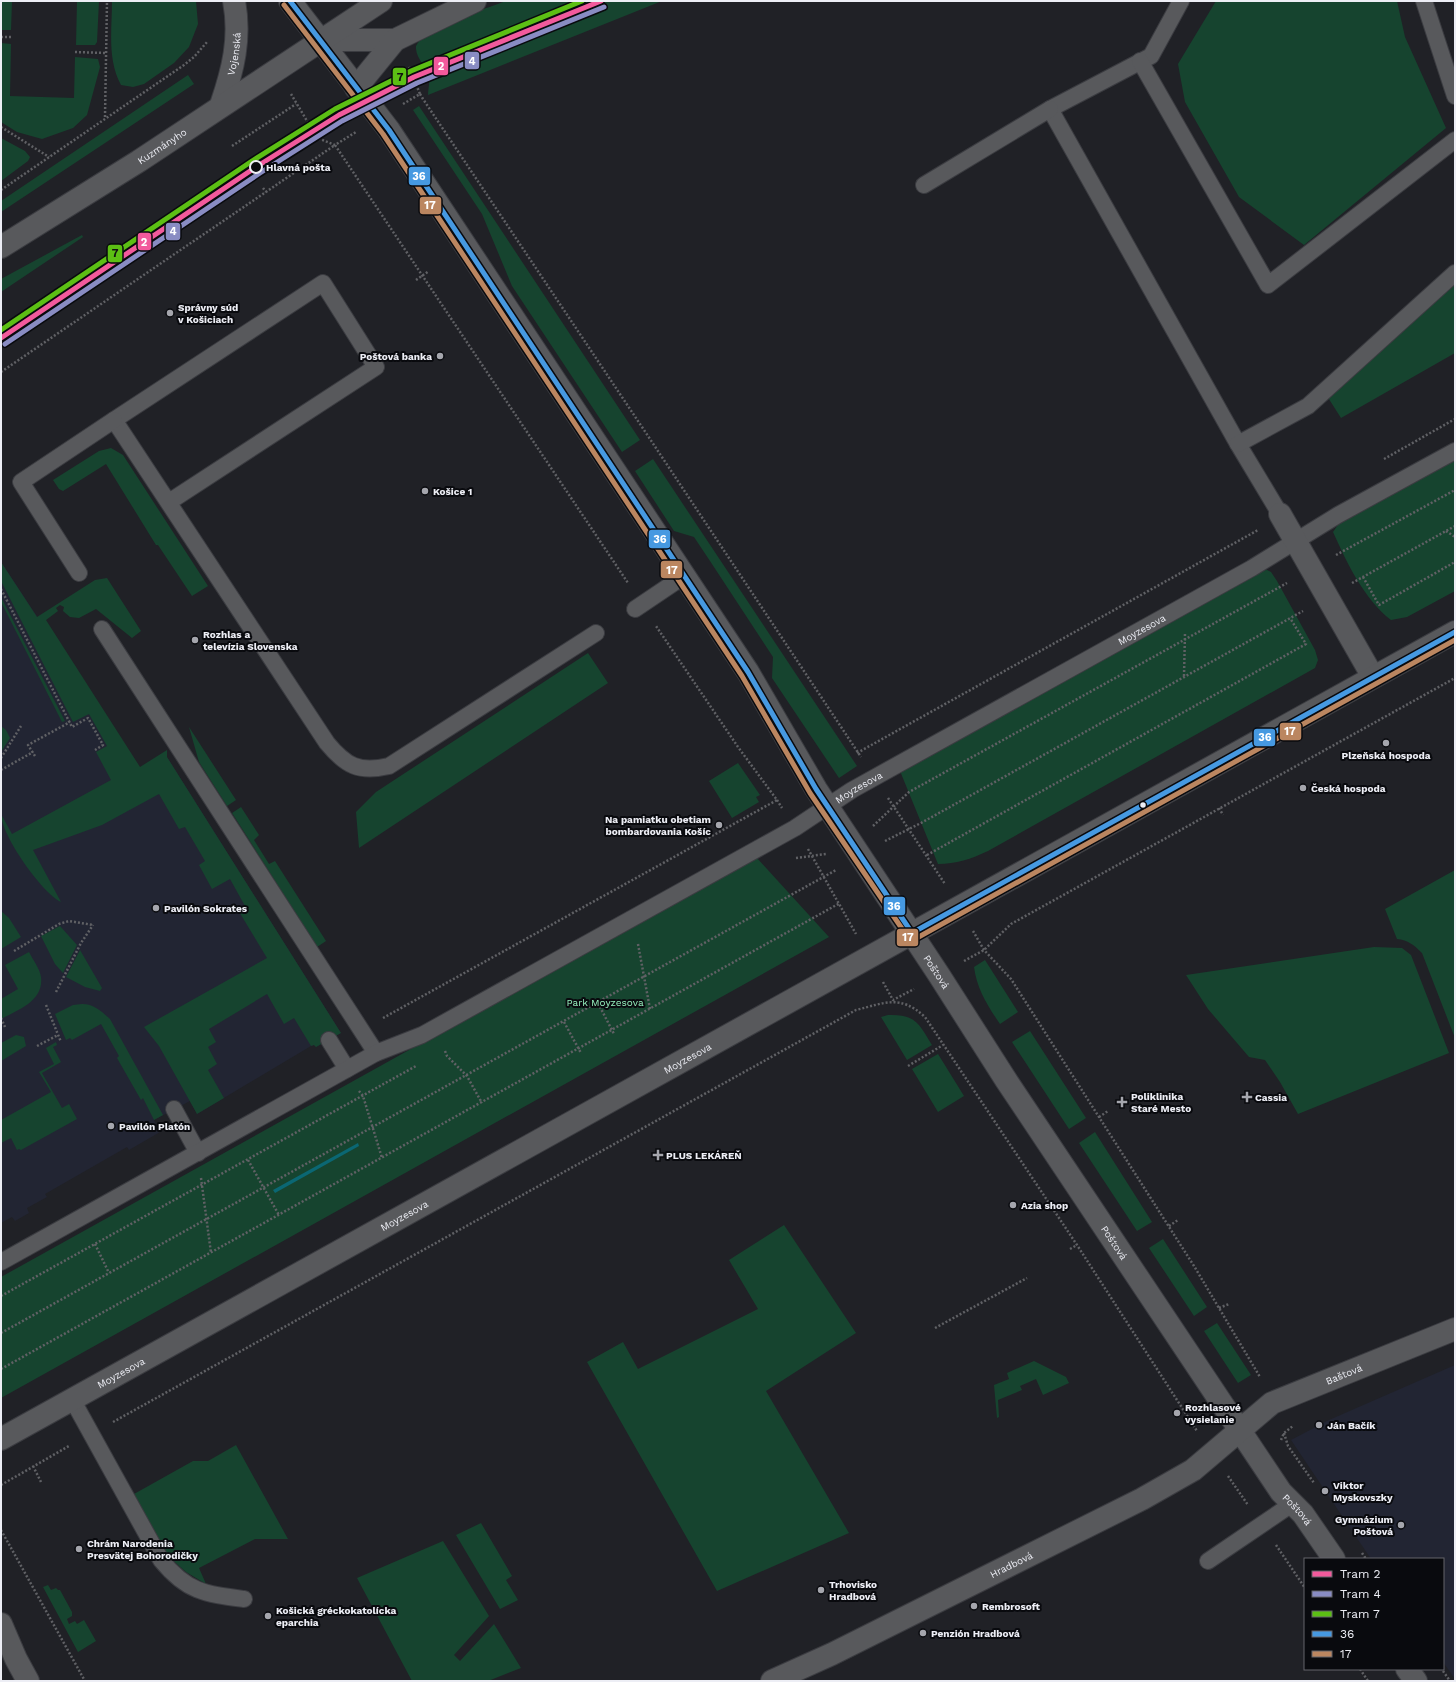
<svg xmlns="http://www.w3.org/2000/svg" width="1456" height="1682" viewBox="0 0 1456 1682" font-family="'Work Sans',sans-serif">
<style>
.built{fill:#222533}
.green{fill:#16442f}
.water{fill:#0b6773}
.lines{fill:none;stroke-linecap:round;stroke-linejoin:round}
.service-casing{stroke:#3b3c41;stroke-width:18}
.minor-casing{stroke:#3b3c41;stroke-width:24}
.tertiary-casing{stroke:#3b3c41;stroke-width:24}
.path{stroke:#606165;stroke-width:2.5;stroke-dasharray:2 2;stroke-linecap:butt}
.service{stroke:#58595c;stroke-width:16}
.minor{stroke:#58595c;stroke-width:22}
.tertiary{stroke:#58595c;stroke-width:22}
.bus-1-casing{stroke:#090a0e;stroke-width:8}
.bus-2-casing{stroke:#090a0e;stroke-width:8}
.bus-1{stroke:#4699e1;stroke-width:5}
.bus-2{stroke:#bb8660;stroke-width:5}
.tram-1-casing{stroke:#090a0e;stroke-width:8}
.tram-2-casing{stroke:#090a0e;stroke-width:8}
.tram-3-casing{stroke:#090a0e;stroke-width:8}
.tram-1{stroke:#f25a9c;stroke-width:5}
.tram-2{stroke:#898cc3;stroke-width:5}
.tram-3{stroke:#5cbf14;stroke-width:5}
.stop-dot{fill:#090a0e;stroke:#edeef5;stroke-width:2}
.poi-dot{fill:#a5a6ad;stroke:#090a0e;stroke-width:1.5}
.bus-dot{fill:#edeef5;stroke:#090a0e;stroke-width:1.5}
.labels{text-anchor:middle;stroke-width:4;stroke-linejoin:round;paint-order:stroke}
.street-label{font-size:10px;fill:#edeef5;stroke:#090a0e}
.stop-label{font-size:10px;font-weight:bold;fill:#edeef5;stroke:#090a0e;text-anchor:start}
.poi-label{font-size:10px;font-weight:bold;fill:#edeef5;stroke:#090a0e;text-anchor:start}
.park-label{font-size:10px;fill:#97f2bf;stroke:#090a0e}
.line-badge{stroke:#090a0e;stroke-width:1.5}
.badge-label{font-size:11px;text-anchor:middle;font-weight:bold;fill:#fff}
.pale-badge-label{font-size:11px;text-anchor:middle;font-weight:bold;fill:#111}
</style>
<rect width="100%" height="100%" fill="#202126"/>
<path class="built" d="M1,562L141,773L167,757L341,1033L316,1047L314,1045L311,1046L197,1114L190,1101L154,1120L160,1132L129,1150L127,1147L45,1194L47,1197L27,1208L29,1213L15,1221L12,1217L1,1223Z
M1455,1365V1679L1443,1662V1559H1371L1291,1440L1329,1420Z"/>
<path class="green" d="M1,1H12L11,30H1Z
M77,1H99L97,42L95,45H76Z
M112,1H196L198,24L189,47L174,63L144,84L133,87L121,85C107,59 112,30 112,1Z
M506,1H662L428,95C428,90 430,82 429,77C426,67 417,59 416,49C414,31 491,7 506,1Z
M1216,1H1397L1405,37L1446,128L1304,245L1239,197L1185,102L1178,64Z
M1,43L11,44L10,96L74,98L75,57L98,59L100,67L87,115L73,128L42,139L17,132L1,122Z
M188,75L194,84L1,212V201Z
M419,106L640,440L622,452L512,286L482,214L413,110Z
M1,138L25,151L30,157L28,161L1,181Z
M82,235L83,237L1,292V279Z
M1455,284V353L1341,418L1327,396Z
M111,448L123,455L208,586L192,596L158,545H156L106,464L63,491L59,489L53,480L99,451Z
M1455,458V591L1407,617L1391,620C1364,599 1347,563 1333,532L1342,519Z
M653,459L857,766L839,778L772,678L773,657L710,561L694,537L674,531L635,471Z
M1,562L37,617L95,580L107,578L141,631L132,638L96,609L79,618L70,617L63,611L64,607L60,605L56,608L58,611L46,620L140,767L167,750V757L341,1033L316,1047L314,1045L311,1046L294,1018L284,1024L267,994L209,1029L216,1042L208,1047L217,1064L208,1070L224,1098L197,1114L159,1046L144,1027L267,958L238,910L245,906L230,879L212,889L199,865L205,861L185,827L179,829L159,794L102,825L33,850L61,902C42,893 1,835 1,814L12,834L111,780L96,752L107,746L89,714L73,722L1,581Z
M1267,570L1271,572L1277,581L1315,650L1318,660L1315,668L988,851C971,859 956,864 938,864L900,771L1257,571Z
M1,597L65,721L62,722L1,602Z
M588,653L608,683L359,848L356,812L376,792Z
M1,726L6,730L10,738L1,752Z
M189,727L236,800L227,806L199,762Z
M738,763L760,795L756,797L759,802L732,818L709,781Z
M241,807L259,835L254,840L269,864L275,861L326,941L317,947L232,813Z
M756,857L829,937L1,1398V1277Z
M1455,870V1038L1422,953C1414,945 1408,940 1397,939L1385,909Z
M1,911L9,918L21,937L1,949Z
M60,926L77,945L63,973L55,964L41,936Z
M1374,947L1402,948L1411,955L1449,1053L1298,1114L1280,1082L1265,1060L1249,1057L1208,1009L1186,975Z
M80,950L102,988L100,991L85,987L66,977Z
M29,952C33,960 40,969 41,977C44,1001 18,1010 1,1019V999L18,989L5,965Z
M985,960L1018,1012L1000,1024C987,1005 977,989 974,967Z
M82,1004C94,1004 101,1011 110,1019L163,1115L154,1120L143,1098L141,1100L117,1058L119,1056L101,1024L72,1040L70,1038L66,1040L55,1014L73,1005Z
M888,1015C916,1014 919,1024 932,1045L907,1060L881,1017Z
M1030,1031L1086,1118L1069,1129L1012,1042Z
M16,1035L24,1037L26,1046L1,1061V1043Z
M56,1042L57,1045L53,1047L61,1062L42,1073L62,1108L69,1104L77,1119L21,1150L19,1149L17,1150L11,1138L1,1143V1120L51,1092L39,1072L54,1064L46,1048Z
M938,1054L964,1096L938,1112L912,1069Z
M1095,1132L1152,1222L1137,1231L1079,1143Z
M784,1225L856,1333L766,1391L849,1533L717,1591L587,1362L623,1342L638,1369L758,1309L729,1260Z
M1163,1239L1207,1307L1194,1316L1149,1248Z
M1217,1323L1251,1375L1238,1383L1204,1331Z
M1034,1361L1066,1377L1069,1383L1043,1395L1036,1379L1020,1386L1022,1390L998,1400L999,1417L997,1418L994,1385L1009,1379L1007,1373Z
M236,1445L288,1539H255L199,1568L206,1584L186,1572L168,1556L134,1494L193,1461H208Z
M481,1523L512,1576L506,1580L518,1600L500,1609L456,1535Z
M443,1541L489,1616L454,1655L460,1661L494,1624L521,1668L488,1681H412L357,1578Z
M48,1585L51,1590L56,1588L58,1590H60L72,1612V1616L67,1619L69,1624L75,1621L77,1624L84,1620L96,1641L78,1652L43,1587Z"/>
<path class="water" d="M358,1143L359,1146L275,1193L273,1190Z"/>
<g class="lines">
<g class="service-casing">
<g id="service">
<path d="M1181,1L1151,56L1050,109L1238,444L1280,514"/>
<path d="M1424,1L1455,96"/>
<path d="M1140,61L1268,285L1455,140"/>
<path d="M924,185L1050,109"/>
<path d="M1238,444L1308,406L1455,273"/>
<path d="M169,502L376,367L323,283L114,420L327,743C346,766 359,773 389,766L596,633"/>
<path d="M79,573L21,482L114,420"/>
<path d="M635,609L684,576"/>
<path d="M102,629L376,1053"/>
<path d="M329,1040L347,1069"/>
<path d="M174,1109L198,1153"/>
<path id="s1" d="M1,1262L376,1053L422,1035L795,828L852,790L1252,568L1338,515L1455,451"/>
<path d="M72,1399L161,1560C187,1592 205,1594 244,1599"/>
<path d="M1208,1561L1292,1504"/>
</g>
</g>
<g class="minor-casing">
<g id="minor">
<path id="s2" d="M290,1L389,130L748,672L816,789L939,975L1006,1080L1281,1492L1303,1514L1334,1559"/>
<path d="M320,40H395"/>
<path d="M356,88L395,40L475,1"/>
<path id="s3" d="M221,105C233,70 241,38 234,1"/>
<path id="s4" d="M1,247L139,161L381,1"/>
<path d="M1280,514L1373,677"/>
<path d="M1,1624L16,1659L28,1681"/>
<path d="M1407,1669L1416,1681"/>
<path id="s5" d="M772,1681L832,1654L1142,1499L1193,1470L1272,1403L1455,1329"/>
</g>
</g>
<g class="tertiary-casing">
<g id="tertiary">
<path id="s6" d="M1,1439L1455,632"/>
</g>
</g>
<path class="path" d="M1,37H11
M75,52L106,53
M291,94L313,131L320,139L335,145L356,132
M420,94L423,99L646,433L861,757
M403,104L420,94L409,67
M105,117L107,1
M1,127L49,157
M232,146L296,104
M263,188L266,192
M1,190L184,65L194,57L207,42
M416,280L429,271
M1,372L335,145L628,583
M1384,459L1455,419
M1446,531L1455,537
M1336,555L1455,490
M1363,577L1379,605L1455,562
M1352,583L1455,526
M1,589L72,727L88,718L103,745L95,750
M1184,676L1185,633
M857,753L1258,530
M35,756L28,745L70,722
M1,758L21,726
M1,770L33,752
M888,798L945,884
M777,800L782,808
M1219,808L1223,815
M873,826L909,792L1287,583
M885,841L921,823L1303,611
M808,849L856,934
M927,855L1306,644L1290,618
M796,858L826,854
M973,931L984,950L1011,979L1194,1266L1260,1377
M638,944L650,1009
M14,951L59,924L69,921L93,925
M964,961L984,950L1011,924L1455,678
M883,982L893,1000L914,989
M56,992L81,943L93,925
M598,1003L614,1034
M46,1005L61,1042
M1,1018L5,1027
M383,1018L777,800L738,747L656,626
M564,1022L581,1053
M37,1046L58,1035
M445,1051L447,1056L467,1076L482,1103
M908,1066L943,1045
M359,1091L363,1096L382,1158
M1099,1117L1108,1111
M248,1160L279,1215
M201,1178L211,1253
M1169,1226L1178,1220
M95,1244L109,1273
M1070,1249L1077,1245
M1,1296L416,1066
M1219,1308L1229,1304
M935,1328L1027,1278
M1,1333L836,870
M1,1369L840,903
M113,1422L856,1010C885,1003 900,994 925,1017L1077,1245L1197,1431
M1284,1433L1288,1446L1314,1483
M1281,1440L1284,1433L1293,1426
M33,1466L41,1482
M1228,1476L1248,1505
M1,1485L69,1446
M1,1530L85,1681
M1276,1545L1305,1588
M1362,1553L1366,1559
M1360,1669L1368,1681
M1443,1671L1450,1681"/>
<use href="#service" class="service"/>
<use href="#minor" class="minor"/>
<use href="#tertiary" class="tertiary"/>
<g class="bus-1-casing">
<path id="bus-1" d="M290,1L389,130L748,672L816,789L912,933L1455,632"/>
</g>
<g class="bus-2-casing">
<path id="bus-2" d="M284,5L383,134L742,676L810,793L909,939H915L1455,640"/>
</g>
<use href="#bus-1" class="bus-1"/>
<use href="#bus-2" class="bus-2"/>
<g class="tram-1-casing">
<path id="tram-1" d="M1,338L256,167L339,115L414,77L601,1"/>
</g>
<g class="tram-2-casing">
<path id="tram-2" d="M5,344L260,173L342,121L417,83L604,7"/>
</g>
<g class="tram-3-casing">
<path id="tram-3" d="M1,330L252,161L335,109L411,71L582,1"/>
</g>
<use href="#tram-1" class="tram-1"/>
<use href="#tram-2" class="tram-2"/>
<use href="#tram-3" class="tram-3"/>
</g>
<circle class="stop-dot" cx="256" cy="167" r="6"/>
<g class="poi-dot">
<circle cx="170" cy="313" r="4"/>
<circle cx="440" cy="356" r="4"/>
<circle cx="425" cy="491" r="4"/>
<circle cx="195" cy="640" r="4"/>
<circle cx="1386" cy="743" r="4"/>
<circle cx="1303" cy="788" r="4"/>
<circle cx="719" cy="825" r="4"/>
<circle cx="156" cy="908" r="4"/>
<path d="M1245 1091h4v4h4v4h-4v4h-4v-4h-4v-4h4z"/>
<path d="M1120 1096h4v4h4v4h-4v4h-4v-4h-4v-4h4z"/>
<circle cx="111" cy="1126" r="4"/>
<path d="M656 1149h4v4h4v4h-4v4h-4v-4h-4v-4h4z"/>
<circle cx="1013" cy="1205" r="4"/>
<circle cx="1177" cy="1413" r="4"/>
<circle cx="1319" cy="1425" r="4"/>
<circle cx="1325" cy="1491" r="4"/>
<circle cx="1401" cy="1525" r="4"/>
<circle cx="79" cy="1549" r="4"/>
<circle cx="821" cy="1590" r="4"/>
<circle cx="974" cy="1606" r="4"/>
<circle cx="268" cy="1616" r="4"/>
<circle cx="923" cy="1633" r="4"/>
</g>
<circle class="bus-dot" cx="1143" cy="805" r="3.5"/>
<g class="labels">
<g class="street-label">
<text dy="4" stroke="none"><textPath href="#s3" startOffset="53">Vojenská</textPath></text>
<text dy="4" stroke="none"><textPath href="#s4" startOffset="190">Kuzmányho</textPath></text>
<text dy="4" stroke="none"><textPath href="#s1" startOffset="1305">Moyzesova</textPath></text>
<text dy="4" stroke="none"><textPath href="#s1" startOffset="981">Moyzesova</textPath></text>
<text dy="4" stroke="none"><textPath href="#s2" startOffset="1167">Poštová</textPath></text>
<text dy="4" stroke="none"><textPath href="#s6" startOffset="785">Moyzesova</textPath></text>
<text dy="4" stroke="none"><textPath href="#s6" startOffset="461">Moyzesova</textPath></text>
<text dy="4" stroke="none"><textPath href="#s2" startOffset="1491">Poštová</textPath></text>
<text dy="4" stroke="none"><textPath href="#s6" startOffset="137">Moyzesova</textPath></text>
<text dy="4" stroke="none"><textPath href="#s5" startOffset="652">Baštová</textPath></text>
<text dy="4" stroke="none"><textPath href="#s2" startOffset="1815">Poštová</textPath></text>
<text dy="4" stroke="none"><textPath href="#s5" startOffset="266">Hradbová</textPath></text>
</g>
<g class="stop-label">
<text x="266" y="171">Hlavná pošta</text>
</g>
<g class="poi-label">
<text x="178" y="311">Správny súd<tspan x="178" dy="12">v Košiciach</tspan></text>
<text x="432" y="360" text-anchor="end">Poštová banka</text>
<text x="433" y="495">Košice 1</text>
<text x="203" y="638">Rozhlas a<tspan x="203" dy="12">televízia Slovenska</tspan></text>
<text x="1386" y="759" text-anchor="middle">Plzeňská hospoda</text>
<text x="1311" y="792">Česká hospoda</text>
<text x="711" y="823" text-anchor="end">Na pamiatku obetiam<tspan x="711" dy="12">bombardovania Košíc</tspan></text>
<text x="164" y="912">Pavilón Sokrates</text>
<text x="1131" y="1100">Poliklinika<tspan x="1131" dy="12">Staré Mesto</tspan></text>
<text x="1255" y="1101">Cassia</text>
<text x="119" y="1130">Pavilón Platón</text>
<text x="666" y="1159">PLUS LEKÁREŇ</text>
<text x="1021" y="1209">Azia shop</text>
<text x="1185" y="1411">Rozhlasové<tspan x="1185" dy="12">vysielanie</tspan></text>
<text x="1327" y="1429">Ján Bačík</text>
<text x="1333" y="1489">Viktor<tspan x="1333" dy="12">Myskovszky</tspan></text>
<text x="1393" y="1523" text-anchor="end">Gymnázium<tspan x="1393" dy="12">Poštová</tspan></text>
<text x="87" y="1547">Chrám Narodenia<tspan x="87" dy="12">Presvätej Bohorodičky</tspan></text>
<text x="829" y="1588">Trhovisko<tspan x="829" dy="12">Hradbová</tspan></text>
<text x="982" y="1610">Rembrosoft</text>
<text x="276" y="1614">Košická gréckokatolícka<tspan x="276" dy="12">eparchia</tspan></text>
<text x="931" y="1637">Penzión Hradbová</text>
</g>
<g class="park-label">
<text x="605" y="1006">Park Moyzesova</text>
</g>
</g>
<g class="line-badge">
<rect x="464" y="51" width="16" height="19" rx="4" fill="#898cc3"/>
<rect x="433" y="56" width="16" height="20" rx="4" fill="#f25a9c"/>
<rect x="392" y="67" width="15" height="19" rx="4" fill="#5cbf14"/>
<rect x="408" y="166" width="23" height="20" rx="4" fill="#4699e1"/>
<rect x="419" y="196" width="23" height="19" rx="4" fill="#bb8660"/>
<rect x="165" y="222" width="16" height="19" rx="4" fill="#898cc3"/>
<rect x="137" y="232" width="15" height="19" rx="4" fill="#f25a9c"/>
<rect x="107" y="244" width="16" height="19" rx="4" fill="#5cbf14"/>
<rect x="648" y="529" width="23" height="20" rx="4" fill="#4699e1"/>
<rect x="660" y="560" width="23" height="19" rx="4" fill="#bb8660"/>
<rect x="1279" y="722" width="23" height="19" rx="4" fill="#bb8660"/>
<rect x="1253" y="728" width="23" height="19" rx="4" fill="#4699e1"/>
<rect x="883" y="896" width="23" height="20" rx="4" fill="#4699e1"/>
<rect x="896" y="928" width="23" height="19" rx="4" fill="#bb8660"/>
</g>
<g class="badge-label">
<text x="472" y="65">4</text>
<text x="441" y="70">2</text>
<text x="419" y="180">36</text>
<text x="430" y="209">17</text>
<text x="173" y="235">4</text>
<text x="144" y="246">2</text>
<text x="660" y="543">36</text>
<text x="672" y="574">17</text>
<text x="1290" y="735">17</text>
<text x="1265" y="741">36</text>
<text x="894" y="910">36</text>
<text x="908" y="941">17</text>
</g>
<g class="pale-badge-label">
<text x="400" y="81">7</text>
<text x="115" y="257">7</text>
</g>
<rect width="1456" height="1682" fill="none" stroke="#edeef5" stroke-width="4"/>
<rect x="1304" y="1558" width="140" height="112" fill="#090a0e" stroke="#64656a"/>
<rect x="1312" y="1571" width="20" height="6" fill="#f25a9c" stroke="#64656a"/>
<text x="1340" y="1578" font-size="12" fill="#edeef5">Tram 2</text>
<rect x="1312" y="1591" width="20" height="6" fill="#898cc3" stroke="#64656a"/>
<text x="1340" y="1598" font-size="12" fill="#edeef5">Tram 4</text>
<rect x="1312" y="1611" width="20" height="6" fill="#5cbf14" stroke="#64656a"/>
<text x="1340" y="1618" font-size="12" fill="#edeef5">Tram 7</text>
<rect x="1312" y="1631" width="20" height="6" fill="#4699e1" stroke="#64656a"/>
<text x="1340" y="1638" font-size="12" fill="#edeef5">36</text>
<rect x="1312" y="1651" width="20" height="6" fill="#bb8660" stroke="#64656a"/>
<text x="1340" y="1658" font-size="12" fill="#edeef5">17</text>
</svg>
